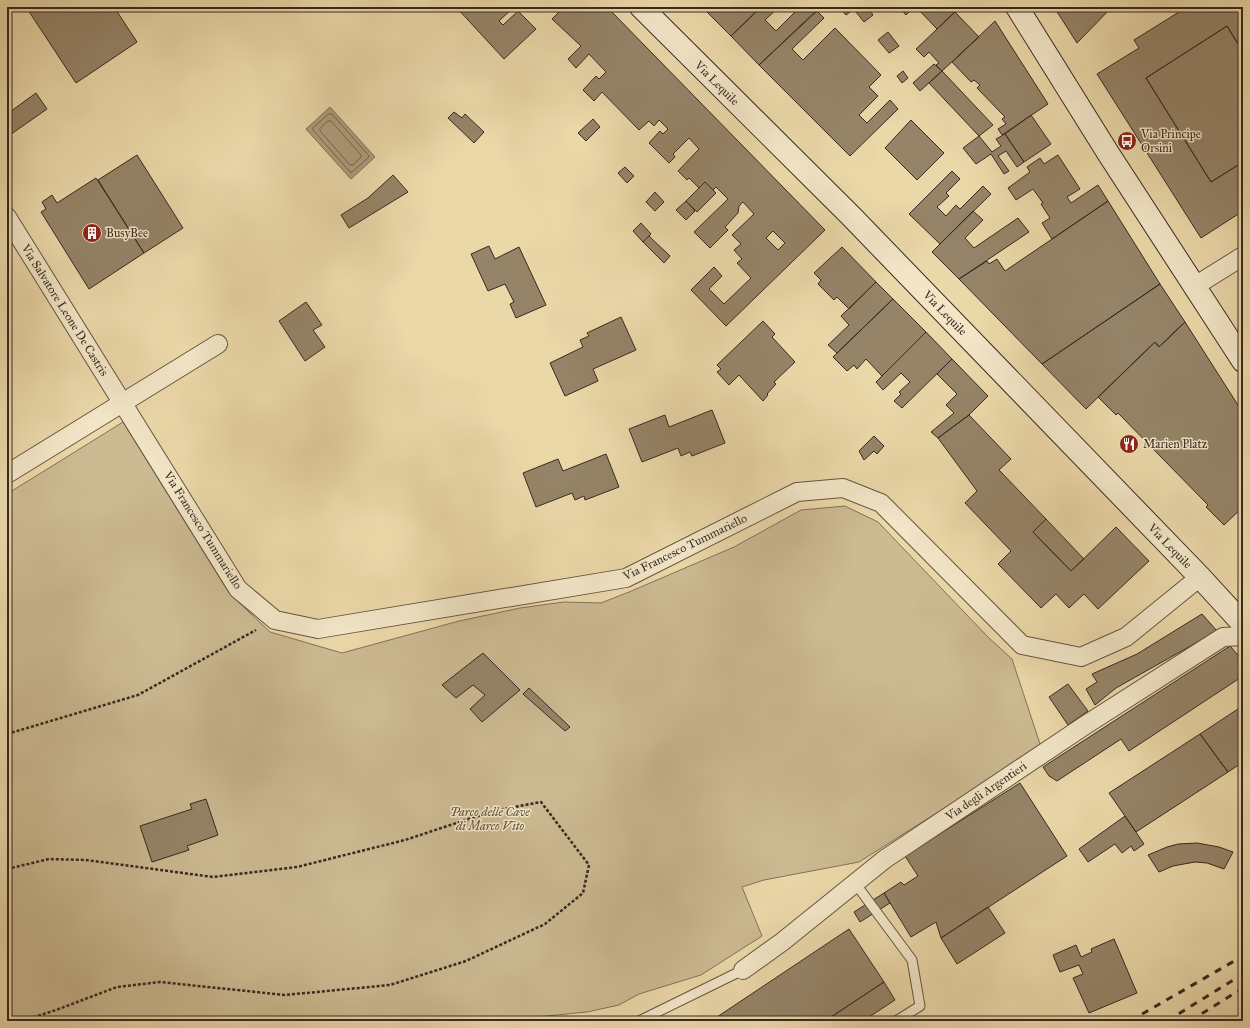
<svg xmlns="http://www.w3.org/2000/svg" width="1250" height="1028" viewBox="0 0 1250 1028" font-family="'IM FELL Great Primer',serif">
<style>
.green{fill:#ccba92;stroke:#82725a}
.water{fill:#ae9c7b;stroke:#7e6e57}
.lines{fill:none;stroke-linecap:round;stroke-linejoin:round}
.shore{stroke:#72624e;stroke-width:1}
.building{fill:#958468;stroke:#372921;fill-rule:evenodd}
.lane-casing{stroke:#645543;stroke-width:11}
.street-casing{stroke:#645543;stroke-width:20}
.secondary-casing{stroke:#372921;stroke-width:24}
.path{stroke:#372921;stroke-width:2.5;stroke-dasharray:3 2;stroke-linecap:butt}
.lane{stroke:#f2e6c7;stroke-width:9}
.street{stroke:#f2e6c7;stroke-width:18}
.secondary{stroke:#f2e6c7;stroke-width:22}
.rail{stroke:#372921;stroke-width:3;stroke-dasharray:7 7;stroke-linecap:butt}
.labels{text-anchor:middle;stroke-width:3;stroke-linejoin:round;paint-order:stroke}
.street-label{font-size:12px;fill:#372921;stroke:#f2e6c7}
.poi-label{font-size:12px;fill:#372921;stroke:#f2e6c7;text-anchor:start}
.park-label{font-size:12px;font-style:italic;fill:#5c4d3d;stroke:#f2e6c7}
</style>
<rect width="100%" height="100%" fill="#ebd8a9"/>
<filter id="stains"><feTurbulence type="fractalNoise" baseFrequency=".005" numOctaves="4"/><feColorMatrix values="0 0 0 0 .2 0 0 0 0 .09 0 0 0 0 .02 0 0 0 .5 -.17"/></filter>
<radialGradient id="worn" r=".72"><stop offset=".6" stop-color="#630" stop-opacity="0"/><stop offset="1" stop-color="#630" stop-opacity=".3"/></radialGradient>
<path class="green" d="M123,422L229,593L270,632L342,653L459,621L520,608L564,602L601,603L629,592L734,547L801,510L845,506L878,522L988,637L1012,659L1041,747L859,862L764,880L742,887L762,936L701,975L639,994L619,1005L587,1012L527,1018L462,1019L451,1021H7V494Z"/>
<path class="water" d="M330,107L375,157L351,179L306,129Z"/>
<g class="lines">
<path class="shore" d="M329,114H332L369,156L368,158L352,172H350L313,130V128Z
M328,121H331L361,155V157L353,165H350L320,131V129Z"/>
</g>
<path class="building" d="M26,7H114L137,42L76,83Z
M393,7H401L396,11Z
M456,7H514L499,21L503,25L518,11L536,29L504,59Z
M564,7H607L825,230L726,326L691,290L714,267L722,276L709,289L724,304L751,278L737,263L742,259L734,250L741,244L732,235L754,214L743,202L739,206L738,213L725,227L728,230L710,248L694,232L728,199L716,187L713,190L705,182L699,188L689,178L687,180L678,171L699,149L689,138L673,154L675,157L669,163L649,143L660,131L663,134L668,129L659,120L654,126L649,121L639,130L602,92L594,101L583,90L596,76L599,79L606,72L589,54L576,68L568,59L581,46L552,19ZM773,231L785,243L778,250L766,238Z
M702,7H761L731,36Z
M761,7H779L765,20L776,31L800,7H820L759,65L731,36Z
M839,7H852L854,9L846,15Z
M852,7H867L873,15L864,22Z
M899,7H914L906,15Z
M916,7H960L937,29Z
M1054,7H1092L1093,9L1096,7H1112L1077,43Z
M1187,7H1243V52L1227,26L1146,78L1211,182L1243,162V211L1201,238L1097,74L1139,48L1134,40Z
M817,11L824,18L792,49L803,60L835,28L881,75L869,87L878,96L859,115L867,123L890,100L898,109L850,156L759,65Z
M955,12L979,37L942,71L936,65L939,63L929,52L924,57L916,49Z
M995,21L1048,104L1002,135L998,129L1006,124L1002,119L1005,117L977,88L980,85L974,80L971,82L952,62Z
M1227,26L1243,52V162L1211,182L1146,78Z
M888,32L899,46L889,53L878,40Z
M934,64L942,71L920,91L913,83Z
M903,71L908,78L902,83L897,76Z
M942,71L993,125L979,136L929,83Z
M36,93L47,109L7,137V114Z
M454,112L462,118L465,114L484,132L474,143L448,118Z
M1031,115L1051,144L1024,162L1005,134Z
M593,119L600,127L586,141L578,133Z
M911,120L944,153L917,180L885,148Z
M1005,134L1024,162L1017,167L1006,151L998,156L1009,171L1004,174L991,154L976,164L963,148L979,136L992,152L1001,146L996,139Z
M137,155L183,228L144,253L98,180Z
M1058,155L1080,189L1067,197L1071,203L1098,185L1108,201L1052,239L1042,223L1050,218L1041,204L1043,203L1033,189L1016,200L1008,188L1030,172L1027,167L1040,158L1044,164Z
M625,167L634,176L627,183L618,173Z
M952,171L960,179L946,193L949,196L937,207L946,216L956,205L960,209L983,186L991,194L940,244L909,214Z
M393,175L408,192L349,228L341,215L368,198Z
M96,178L144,253L89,289L41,212L46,209L42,202L52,195L57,203Z
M705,182L716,193L697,212L686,201Z
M655,192L664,202L655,211L646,202Z
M686,201L695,211L686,220L676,210Z
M1108,201L1160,284L1042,364L959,279L987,261L989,264L997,259L1005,271Z
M973,211L983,220L965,238L974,248L1018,218L1029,232L959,279L932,252Z
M641,223L651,234L643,242L633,231Z
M649,236L670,256L664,263L643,242Z
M489,246L495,259L519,247L546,305L516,318L510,304L514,302L505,284L488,291L471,254Z
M842,247L876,282L849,309L837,297L834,300L818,284L821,280L814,273Z
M876,282L893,299L837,353L828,345L849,325L841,316Z
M1160,284L1185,322L1159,347L1155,342L1086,409L1042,364Z
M893,299L926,332L882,376L866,359L857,369L854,365L847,371L833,357Z
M306,302L322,325L313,330L325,347L305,361L279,321Z
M621,317L636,350L593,369L598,381L565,396L550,363L583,347L580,340L589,336L587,333Z
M763,321L775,334L772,337L795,362L774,382L776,384L767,394L768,395L763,401L739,375L729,385L717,372L721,369L717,365Z
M1185,322L1243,413V507L1224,525L1206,507L1208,505L1118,413L1116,415L1098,397L1155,342L1159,347Z
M926,332L952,359L902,408L894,401L901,394L899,392L910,382L901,373L883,390L876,382Z
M952,359L988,396L969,415L938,438L931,432L954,413L946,405L957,394L937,374Z
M712,410L725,443L692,456L690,452L681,456L678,448L642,462L629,429L665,415L669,427Z
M969,415L1011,459L999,470L1046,519L1033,532L1071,571L1116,527L1149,561L1098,609L1084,594L1069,608L1056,594L1041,608L998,564L1011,551L965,503L977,491L938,438Z
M874,436L884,446L877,454L874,451L864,460L859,451Z
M606,454L619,487L585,500L584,496L575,500L572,493L536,507L523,473L558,459L563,471Z
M1046,519L1084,559L1071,571L1033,532Z
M1243,546V554L1239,550Z
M1202,614L1217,631L1116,688L1095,705L1086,689L1097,682L1092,674L1137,654Z
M1230,646L1243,661V676L1129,751L1121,739L1057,781L1049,776L1043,767Z
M483,653L520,690L482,722L470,709L485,695L473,685L456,698L442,685Z
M1068,684L1088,711L1068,725L1049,697Z
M529,688L570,727L565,731L523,694Z
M1243,706V716L1238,709Z
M1238,709L1243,716V762L1228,772L1200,734Z
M1200,734L1228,772L1136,832L1109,793Z
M1020,783L1067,856L941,938L936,922L911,937L884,893L901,882L904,885L918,876L905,856Z
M206,799L218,835L187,846L189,850L152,862L140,826L192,809L190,804Z
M1125,816L1144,844L1134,851L1131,846L1122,853L1115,844L1088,862L1079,849Z
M1197,843L1219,847L1233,852L1224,869L1207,863L1195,862L1173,866L1159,872L1148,855L1167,847L1178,844Z
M884,893L890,903L860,922L854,912Z
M988,907L1005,933L957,964L941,938Z
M849,929L884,982L825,1021H711Z
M1114,939L1137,993L1089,1013L1073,978L1083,974L1079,965L1060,972L1053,955L1076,945L1081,957L1092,952L1091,949Z
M884,982L895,1000L863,1021H825Z"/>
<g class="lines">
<g class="lane-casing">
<path id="lane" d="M855,883L912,960L920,1006L896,1021
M639,1021L743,970"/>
</g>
<g class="street-casing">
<path id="street" d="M7,217L238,589L275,620L318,629L626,578L797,492L843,488L881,503L1022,645L1081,657L1126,637L1200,577
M1195,286L1243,256
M7,474L218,344
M743,970L782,942L885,859L1087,724L1223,637L1243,636"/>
</g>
<g class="secondary-casing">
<path id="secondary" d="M641,7L851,216L1200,577L1243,624
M1017,7L1108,153L1243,361"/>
</g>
<path class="path" d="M7,734L138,695L256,630
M7,869L49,859L86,860L213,877L297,867L405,840L493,811L541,802L589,865L583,893L545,924L466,961L390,985L285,995L160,982L117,987L56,1010L22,1021"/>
<use href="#lane" class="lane"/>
<use href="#street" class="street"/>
<use href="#secondary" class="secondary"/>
<path class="rail" d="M1130,1021L1243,956
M1167,1021L1243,974
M1190,1021L1243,988"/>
</g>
<defs>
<g id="bus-disc" transform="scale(1)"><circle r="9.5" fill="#8f2418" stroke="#f2e6c7"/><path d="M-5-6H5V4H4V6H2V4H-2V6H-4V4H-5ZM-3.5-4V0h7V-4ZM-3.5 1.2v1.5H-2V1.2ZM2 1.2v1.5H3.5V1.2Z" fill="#fff"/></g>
<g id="building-disc" transform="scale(1)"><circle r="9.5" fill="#8f2418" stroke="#f2e6c7"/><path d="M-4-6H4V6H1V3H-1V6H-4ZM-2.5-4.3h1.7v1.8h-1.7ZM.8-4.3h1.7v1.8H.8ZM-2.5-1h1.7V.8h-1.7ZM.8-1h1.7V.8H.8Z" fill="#fff"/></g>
<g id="restaurant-disc" transform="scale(1)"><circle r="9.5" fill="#8f2418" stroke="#f2e6c7"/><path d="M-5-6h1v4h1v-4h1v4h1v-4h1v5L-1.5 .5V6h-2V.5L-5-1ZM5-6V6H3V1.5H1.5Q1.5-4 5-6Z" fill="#fff"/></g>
</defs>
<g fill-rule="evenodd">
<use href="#bus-disc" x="1127" y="141"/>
<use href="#building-disc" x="92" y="233"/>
<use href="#restaurant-disc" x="1129" y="444"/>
</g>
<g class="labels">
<g class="street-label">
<text transform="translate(717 83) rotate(45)" y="4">Via Lequile</text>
<text transform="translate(65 310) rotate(58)" y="4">Via Salvatore Leone De Castris</text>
<text transform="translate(945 313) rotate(46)" y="4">Via Lequile</text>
<text transform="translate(203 530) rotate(58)" y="4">Via Francesco Tummariello</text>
<text transform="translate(1170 546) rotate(46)" y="4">Via Lequile</text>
<text transform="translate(685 547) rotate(-26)" y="4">Via Francesco Tummariello</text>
<text transform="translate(986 791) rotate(-34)" y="4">Via degli Argentieri</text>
</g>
<g class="poi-label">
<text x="1141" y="138">Via Principe<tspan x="1141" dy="14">Orsini</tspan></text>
<text x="106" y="237">BusyBee</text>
<text x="1143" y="448">Marien Platz</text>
</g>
<g class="park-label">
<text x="490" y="816">Parco delle Cave<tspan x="490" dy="14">di Marco Vito</tspan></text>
</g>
</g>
<rect width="1250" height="1028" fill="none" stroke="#ebd8a9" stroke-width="24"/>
<rect x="8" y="8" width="1234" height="1012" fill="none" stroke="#372921" stroke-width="2"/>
<rect x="12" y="12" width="1226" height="1004" fill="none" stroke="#372921"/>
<rect width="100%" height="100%" filter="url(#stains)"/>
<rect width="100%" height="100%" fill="url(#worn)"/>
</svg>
